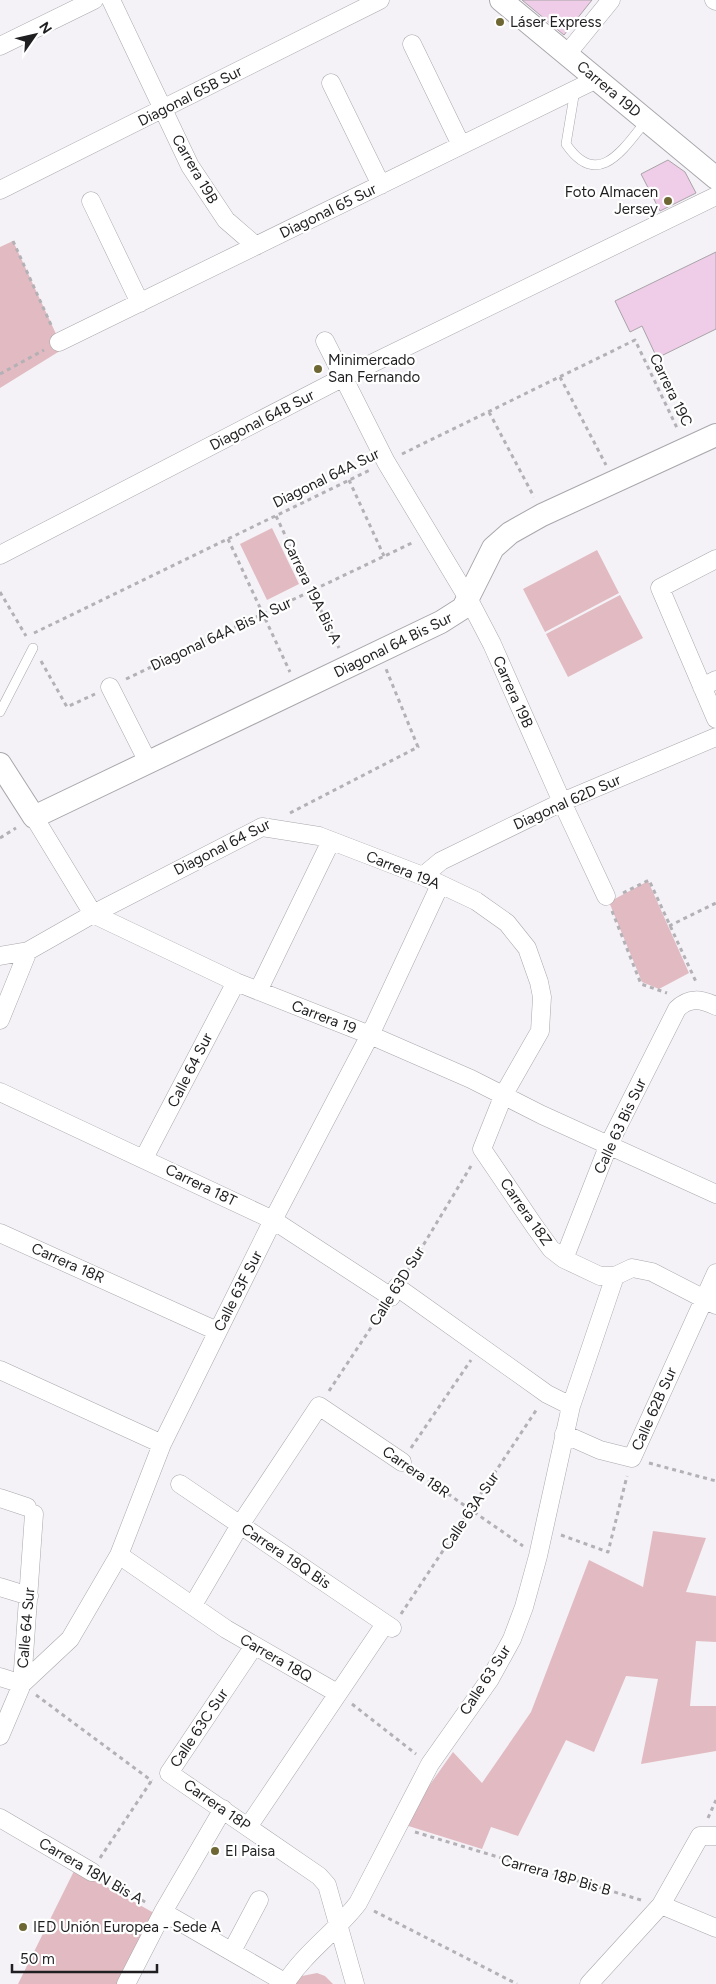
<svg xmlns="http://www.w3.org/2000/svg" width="716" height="1984" viewBox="0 0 716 1984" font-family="Figtree,sans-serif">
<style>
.green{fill:#e1bbc1}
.building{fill:#efcce7;stroke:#a8a4a7}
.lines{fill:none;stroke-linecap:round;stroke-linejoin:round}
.service-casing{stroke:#a9a7ac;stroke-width:10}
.minor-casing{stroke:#a9a7ac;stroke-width:19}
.tertiary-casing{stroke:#a9a7ac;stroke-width:24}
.path{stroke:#b3b1b6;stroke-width:3;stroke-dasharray:4 4;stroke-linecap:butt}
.service{stroke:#fff;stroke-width:9}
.minor{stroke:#fff;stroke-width:18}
.tertiary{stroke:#fff;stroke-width:22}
.poi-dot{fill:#6e6734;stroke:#fff;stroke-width:2}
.labels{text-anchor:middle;stroke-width:4.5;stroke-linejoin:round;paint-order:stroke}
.poi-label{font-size:15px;fill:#1f1e20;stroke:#fff;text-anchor:start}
.street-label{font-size:15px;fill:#1f1e20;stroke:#fff}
</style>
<rect width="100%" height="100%" fill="#f4f2f7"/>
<path class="green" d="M13,241L63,349L0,388V247Z
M272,528L299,584L267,600L240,544Z
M597,550L619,593L545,632L523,589Z
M620,595L643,638L568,677L546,634Z
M648,881L689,973L659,989L642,982L609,902Z
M653,1531L706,1538L686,1592L716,1596V1642L696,1641L690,1706H716V1751L641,1764L658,1679L626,1676L594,1752L566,1740L518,1836L491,1827L482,1849L402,1824L453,1752L482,1783L531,1712L589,1560L643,1587Z
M75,1869L154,1913L117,1984H18Z
M317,1973L325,1976L333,1984H293L302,1976Z"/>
<path class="building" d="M522,0H592L564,35Z
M668,160L685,172L696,193L660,211L641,174Z
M716,252V329L657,358L642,326L630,332L615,301Z"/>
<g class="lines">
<g class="service-casing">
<path id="service" d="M575,90L566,144C598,191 624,148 646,121
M0,712L33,648"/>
</g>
<g class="minor-casing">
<path id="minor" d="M111,0L190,166L226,220L256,246
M714,0L716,1
M412,44L461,145
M0,46L94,0
M567,54L611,0
M331,83L381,185
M0,190L380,0
M91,201L140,303
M325,341L386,462L469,600L492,644L562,802L606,896
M59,342L597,79
M0,555L342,378L716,196
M716,559L660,588L716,719
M110,687L148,762
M702,687L716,680
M34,817L93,914L236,982L370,1035L471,1079L542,1115L716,1194
M423,876L441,861L562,802L716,737
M0,956L28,951L93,914L262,827L319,836L423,876L476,901L507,923L527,948L539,982L542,997L540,1031L504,1094L482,1149L535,1227L551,1249L564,1259L600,1276H615L632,1268L652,1272L716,1305
M258,991L331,841
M0,1020L28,951
M0,1092L273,1220L391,1297
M144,1158L236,982
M0,1233L217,1331
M564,1259L609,1144L677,1009C689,997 701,999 716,1006
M397,1287L547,1394L571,1406
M0,1370L162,1444
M564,1434L600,1450L632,1458L716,1273
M180,1484L392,1628
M0,1498L27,1507
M119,1555L226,1629L337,1693
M0,1587L29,1596
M193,1605L240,1525L319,1406L402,1462
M254,1646L169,1773L319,1876L327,1885L355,1984
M0,1677L22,1684L70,1639L119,1555L162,1444L273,1220L370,1035L440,885
M0,1736L22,1684L34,1514
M0,1818L92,1872
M248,1827L385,1624
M661,1905L716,1928
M163,1912L286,1983
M232,1951L259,1900
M126,1984L163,1912L223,1809
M285,1984C304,1953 336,1932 358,1903L430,1764L490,1679L512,1639L524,1607L538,1556L571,1406L615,1276
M589,1984L661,1905L700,1836H716"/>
</g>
<g class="tertiary-casing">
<path id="tertiary" d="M501,0L716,178
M0,764L34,817L441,622L463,608L493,548L510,533L542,515L716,435"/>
</g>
<path class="path" d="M13,241L52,327
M0,374L44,350
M560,377L606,465
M489,412L534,497
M402,454L635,340L678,430
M349,480L384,556
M276,516L339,648
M228,539L290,672
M0,592L26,636
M34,633L370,470
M41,661L67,707L95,694
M126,679L414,542
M290,813L418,747L386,669
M0,838L16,828
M623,893L649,880L697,984
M612,911L641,984L667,993
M669,926L716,903
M407,1272L471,1166
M329,1391L382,1311
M411,1448L471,1360
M649,1463L716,1481
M415,1471L523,1546
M561,1535L608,1552L627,1476
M401,1614L537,1409
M36,1695L152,1781
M352,1704L416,1754
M708,1818L716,1800
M415,1832L641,1900
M100,1858L152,1780
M107,1880L147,1903
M374,1911L517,1984"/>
<use href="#service" class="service"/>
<use href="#minor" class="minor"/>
<use href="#tertiary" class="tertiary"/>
</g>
<g class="poi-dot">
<circle cx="500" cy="22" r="5"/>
<circle cx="668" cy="201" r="5"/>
<circle cx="318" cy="369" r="5"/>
<circle cx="215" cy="1851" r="5"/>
<circle cx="23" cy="1927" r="5"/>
</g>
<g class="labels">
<g class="poi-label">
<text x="510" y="27">Láser Express</text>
<text x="658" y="197" text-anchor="end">Foto Almacen<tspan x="658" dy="17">Jersey</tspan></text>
<text x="328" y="365">Minimercado<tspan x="328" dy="17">San Fernando</tspan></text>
<text x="225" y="1856">El Paisa</text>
<text x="33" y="1932">IED Unión Europea - Sede A</text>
</g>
<g class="street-label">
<text transform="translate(609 89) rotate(40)" y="5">Carrera 19D</text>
<text transform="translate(190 96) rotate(-27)" y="5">Diagonal 65B Sur</text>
<text transform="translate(195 169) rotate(60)" y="5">Carrera 19B</text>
<text transform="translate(328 211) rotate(-26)" y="5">Diagonal 65 Sur</text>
<text transform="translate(671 390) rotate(64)" y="5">Carrera 19C</text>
<text transform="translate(262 420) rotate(-27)" y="5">Diagonal 64B Sur</text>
<text transform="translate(326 478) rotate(-26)" y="5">Diagonal 64A Sur</text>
<text transform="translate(312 591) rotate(64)" y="5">Carrera 19A Bis A</text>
<text transform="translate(221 634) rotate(-25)" y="5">Diagonal 64A Bis A Sur</text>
<text transform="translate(393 645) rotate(-26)" y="5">Diagonal 64 Bis Sur</text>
<text transform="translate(513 692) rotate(66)" y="5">Carrera 19B</text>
<text transform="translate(567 802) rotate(-24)" y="5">Diagonal 62D Sur</text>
<text transform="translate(222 847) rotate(-27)" y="5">Diagonal 64 Sur</text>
<text transform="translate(403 870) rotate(22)" y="5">Carrera 19A</text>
<text transform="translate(324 1017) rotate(21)" y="5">Carrera 19</text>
<text transform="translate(190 1070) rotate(-63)" y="5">Calle 64 Sur</text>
<text transform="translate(620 1126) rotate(-65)" y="5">Calle 63 Bis Sur</text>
<text transform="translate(201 1185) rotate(26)" y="5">Carrera 18T</text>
<text transform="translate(526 1212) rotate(55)" y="5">Carrera 18Z</text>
<text transform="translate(68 1263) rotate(24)" y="5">Carrera 18R</text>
<text transform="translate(397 1286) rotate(-58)" y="5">Calle 63D Sur</text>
<text transform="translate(238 1291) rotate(-63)" y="5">Calle 63F Sur</text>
<text transform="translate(654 1409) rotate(-66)" y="5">Calle 62B Sur</text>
<text transform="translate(416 1472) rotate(35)" y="5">Carrera 18R</text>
<text transform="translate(470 1511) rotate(-56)" y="5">Calle 63A Sur</text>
<text transform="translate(286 1556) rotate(34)" y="5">Carrera 18Q Bis</text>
<text transform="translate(26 1628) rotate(-85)" y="5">Calle 64 Sur</text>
<text transform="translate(276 1658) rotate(30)" y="5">Carrera 18Q</text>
<text transform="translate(485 1680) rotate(-57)" y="5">Calle 63 Sur</text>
<text transform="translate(199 1728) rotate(-56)" y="5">Calle 63C Sur</text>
<text transform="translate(217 1805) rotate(35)" y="5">Carrera 18P</text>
<text transform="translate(91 1871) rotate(30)" y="5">Carrera 18N Bis A</text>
<text transform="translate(556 1875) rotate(16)" y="5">Carrera 18P Bis B</text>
</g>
</g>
<g transform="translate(35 35) rotate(56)" stroke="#ffffff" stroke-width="4" paint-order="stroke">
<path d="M0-4L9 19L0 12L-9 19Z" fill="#1f1e20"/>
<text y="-8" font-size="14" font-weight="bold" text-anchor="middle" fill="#1f1e20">N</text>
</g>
<path d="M12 1964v8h145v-8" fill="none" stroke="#1f1e20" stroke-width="2.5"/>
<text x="20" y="1964" font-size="15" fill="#1f1e20" stroke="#ffffff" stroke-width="4" paint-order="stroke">50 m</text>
</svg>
